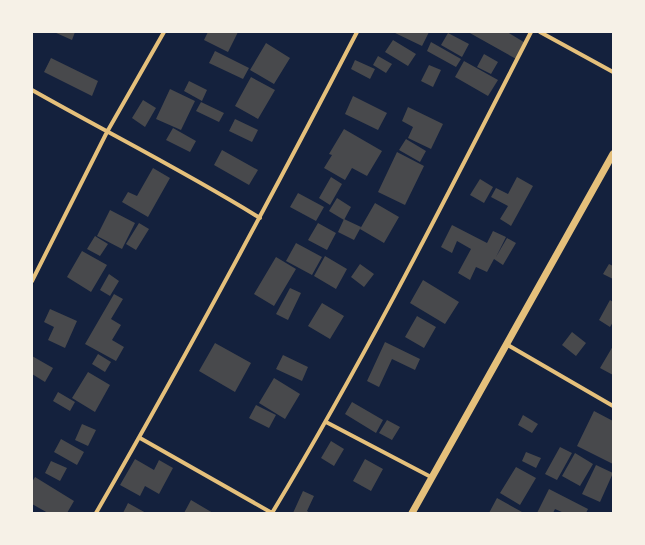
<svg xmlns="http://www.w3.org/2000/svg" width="645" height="545" viewBox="0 0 645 545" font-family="'Sofia Sans Condensed',sans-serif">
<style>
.building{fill:#48494c}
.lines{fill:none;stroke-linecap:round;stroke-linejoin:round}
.minor{stroke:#e5c07b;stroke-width:4}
.tertiary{stroke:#e5c07b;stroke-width:7}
</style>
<rect width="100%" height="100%" fill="#14213d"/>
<path class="building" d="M54,32H75L72,40Z
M208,32H238L228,52L204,40Z
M393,32H429L422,46Z
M468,32H507L527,44L518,60Z
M448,33L469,44L462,57L441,45Z
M393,40L416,54L408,66L385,52Z
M431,42L461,59L456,67L427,51Z
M266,43L290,58L274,84L250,70Z
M215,51L249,68L243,79L209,63Z
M484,54L498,62L491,74L477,67Z
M378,56L392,64L386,73L373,65Z
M51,58L98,81L92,96L44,72Z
M355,60L375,69L370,79L351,69Z
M464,61L498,80L488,96L455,77Z
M429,65L441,70L433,87L421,81Z
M251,77L275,90L258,119L235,106Z
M189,81L207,90L202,101L184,91Z
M170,89L195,101L181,130L156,119Z
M353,96L387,113L378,130L345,114Z
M143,100L156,108L145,127L132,118Z
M201,102L224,113L219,122L196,111Z
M408,107L443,124L431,149L408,138L413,127L402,121Z
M235,119L258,130L252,142L229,131Z
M173,128L196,141L190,152L166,140Z
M344,129L382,151L367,176L352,168L345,180L324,168L332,155L329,154Z
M406,139L426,151L420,162L399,150Z
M222,150L258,170L249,185L214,165Z
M397,152L424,166L405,205L378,192Z
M153,168L170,178L148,217L122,202L128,192L137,196Z
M331,177L342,184L330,205L319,198Z
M517,177L533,186L511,226L500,219L508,206L491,197L496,188L508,194Z
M480,179L493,187L484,203L470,195Z
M298,193L324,207L316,221L290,207Z
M337,198L351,207L344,220L329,211Z
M375,203L399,217L384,243L360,229Z
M110,210L135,223L122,249L97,236Z
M344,219L361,227L354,240L338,232Z
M139,223L149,229L136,250L126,244Z
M318,223L336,233L327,250L308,240Z
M452,225L487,243L493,231L506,237L496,257L507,238L516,243L503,265L494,259L487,272L476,267L470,280L458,273L471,249L457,241L452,253L441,247Z
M95,236L108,244L100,256L87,249Z
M296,243L322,257L312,275L286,261Z
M82,251L107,265L91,292L67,277Z
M325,256L347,269L336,289L314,276Z
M276,257L296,269L274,306L254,294Z
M360,264L374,274L364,287L351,277Z
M609,264L613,266V279L603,274Z
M109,274L119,281L110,296L100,290Z
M423,280L459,302L445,324L410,303Z
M290,288L301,293L288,320L276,314Z
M114,294L123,299L111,319L121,325L112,340L124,347L116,361L85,344Z
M610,300L613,302V322L610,327L599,320Z
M322,303L344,316L330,339L308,326Z
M50,309L77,321L65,348L48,340L54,327L44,322Z
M417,316L436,327L424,348L405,337Z
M572,332L586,343L576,356L562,345Z
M385,342L420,359L415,370L392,359L379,387L367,381Z
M215,343L251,363L235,392L199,371Z
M613,346V375L600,368Z
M98,354L111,362L105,372L92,364Z
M283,355L308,367L302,381L276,369Z
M32,356L53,368L45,382L32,374Z
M88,372L110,385L95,412L72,398Z
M274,378L300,394L285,419L259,403Z
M58,392L75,402L70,411L53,401Z
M352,402L383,420L376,433L345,414Z
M256,405L276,415L269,428L249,418Z
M594,411L613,421V464L577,446Z
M523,415L538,424L532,433L518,425Z
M387,420L400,427L392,440L379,433Z
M82,424L96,430L88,446L75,440Z
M61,439L84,452L77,465L54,452Z
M331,441L344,449L334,466L321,458Z
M560,447L572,453L557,480L545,474Z
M526,452L541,458L536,468L522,461Z
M575,453L593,464L580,486L562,476Z
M135,459L154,470L159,460L173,468L159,494L145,486L140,496L120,485Z
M365,459L383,469L371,491L353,481Z
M51,461L67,468L60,481L45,473Z
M596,465L613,473L600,502L582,494Z
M516,467L536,478L520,505L500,493Z
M35,477L74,501L67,513H48L32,504V482Z
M549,489L588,509L586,513H564L555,509L553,513H537Z
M303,491L314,496L307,511L310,513H293Z
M497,498L522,512L521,513H489Z
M191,500L213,513H184Z
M128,503L146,513H123Z"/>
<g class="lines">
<path class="minor" d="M540,32L613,72
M32,90C108,133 186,172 260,218
M32,281L107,132L164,32
M506,344L613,406
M326,422L431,477
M140,438L272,513
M96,513C187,355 273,194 357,32
M272,513C366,357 448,194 531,32"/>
<path class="tertiary" d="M412,513L613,154"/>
</g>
<rect width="645" height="545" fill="none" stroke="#f6f1e7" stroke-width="66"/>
</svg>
